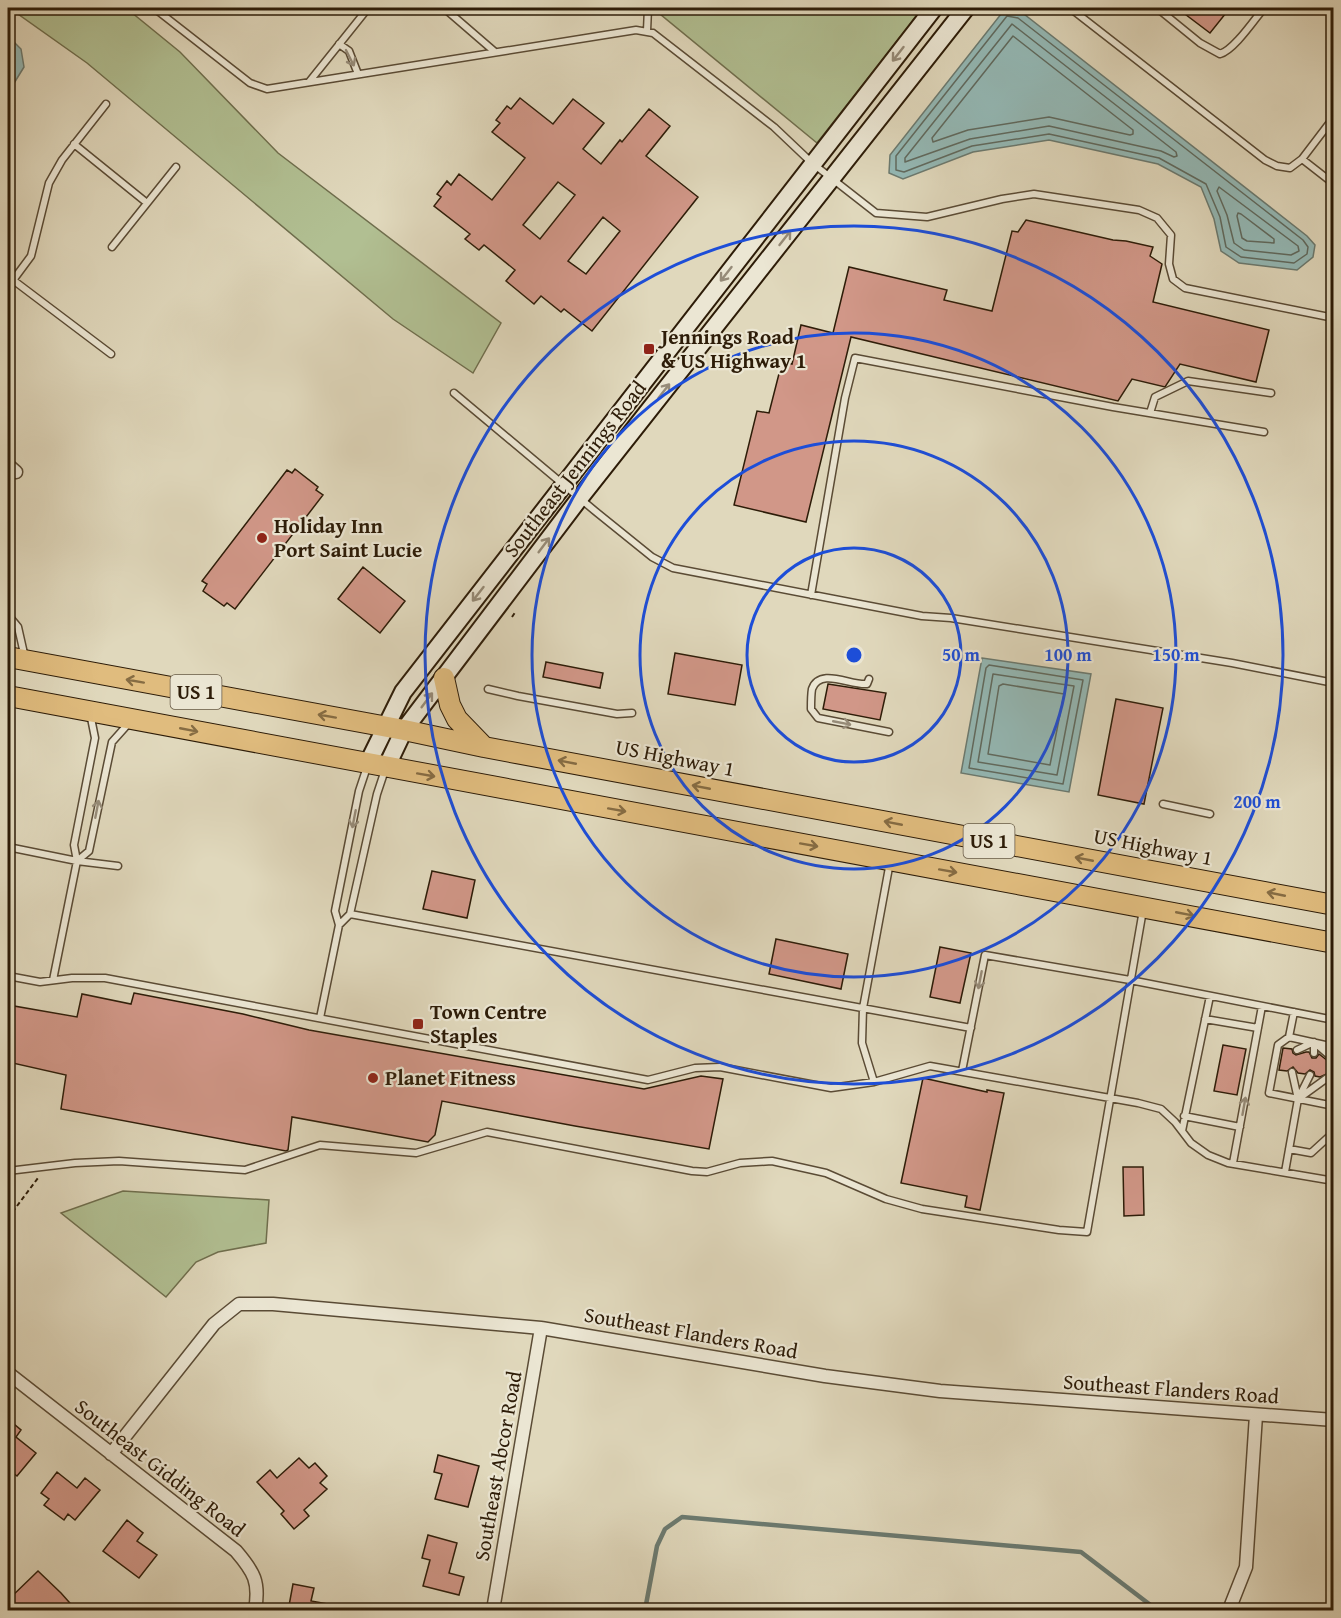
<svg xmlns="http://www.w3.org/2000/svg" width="1341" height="1618" viewBox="0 0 1341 1618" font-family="'Gentium Book Plus',serif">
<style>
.green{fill:#b1bf92;stroke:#6f6e4d;stroke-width:1.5}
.water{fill:#94b9b6;stroke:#6b7a70;stroke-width:1.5}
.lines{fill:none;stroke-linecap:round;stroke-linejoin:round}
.shore{stroke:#606a5f;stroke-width:1.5}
.stream{stroke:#6b7a70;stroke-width:4.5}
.building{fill:#d19788;stroke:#2d1c08;stroke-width:1.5;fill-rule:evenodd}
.lane-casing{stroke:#5a4b35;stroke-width:9}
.street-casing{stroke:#5a4b35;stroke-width:15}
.secondary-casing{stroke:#2d1c08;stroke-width:20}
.primary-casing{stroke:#2d1c08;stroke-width:22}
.path{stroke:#2d1c08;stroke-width:2;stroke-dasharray:4.5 3;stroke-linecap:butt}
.lane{stroke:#ebe6d3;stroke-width:6}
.street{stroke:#ebe6d3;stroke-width:12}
.secondary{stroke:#ebe6d3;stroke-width:16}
.primary{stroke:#e0bc7e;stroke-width:20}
.oneway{stroke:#968b78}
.oneway2{stroke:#866c43}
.ring{fill:none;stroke:#1d4ed8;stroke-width:3}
.poi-dot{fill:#8f2418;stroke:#ebe6d3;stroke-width:2}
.labels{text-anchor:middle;stroke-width:4.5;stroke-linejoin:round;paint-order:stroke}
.shield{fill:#ebe6d3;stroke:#665945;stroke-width:1.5}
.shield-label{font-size:20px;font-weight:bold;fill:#2d1c08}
.poi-label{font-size:21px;font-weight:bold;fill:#2d1c08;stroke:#ebe6d3;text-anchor:start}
.street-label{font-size:21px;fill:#2d1c08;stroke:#ebe6d3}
.centre{fill:#1d4ed8;stroke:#ebe6d3;stroke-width:3}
.ring-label{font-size:18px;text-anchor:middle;font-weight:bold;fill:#1d4ed8;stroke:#ebe6d3;stroke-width:4.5;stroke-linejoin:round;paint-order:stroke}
</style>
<rect width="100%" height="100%" fill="#e0d8bc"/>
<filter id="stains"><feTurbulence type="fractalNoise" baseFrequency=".00333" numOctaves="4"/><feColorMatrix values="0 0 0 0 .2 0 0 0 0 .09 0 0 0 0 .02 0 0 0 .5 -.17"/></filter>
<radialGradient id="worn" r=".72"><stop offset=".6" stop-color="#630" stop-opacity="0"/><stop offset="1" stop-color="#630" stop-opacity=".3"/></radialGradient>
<path class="green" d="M22,8H126L180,52L278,153L501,323L473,373L393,319L87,63L18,14Z
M659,8H923L817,143L660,14Z
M123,1191L269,1200L266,1243L218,1252L196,1262L166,1297L61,1213Z"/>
<path class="water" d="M1005,9L1020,11L1307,236L1315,245L1313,257L1297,270L1239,263L1221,251L1214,219L1201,187L1158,164L1049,140L973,152L903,179L889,173L890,155Z
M8,36L21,49L24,67L8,93Z
M982,658L1091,674L1069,792L961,773Z"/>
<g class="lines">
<path class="shore" d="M1007,16L1018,18L1303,240L1308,247L1307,254L1294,263L1241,257L1226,247L1220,217L1206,184L1159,158L1049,134L972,146L904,172L896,170V156Z
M1012,24L1176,152L1177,156L1174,157L1161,151L1049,126L970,139L905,162V158Z
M1013,36L1133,130V134L1130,135L1049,117L968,130L933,142L932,138Z
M1219,187L1298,246L1299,251L1291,255L1244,250L1234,243L1227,215L1217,191Z
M1238,213L1241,214L1274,239V243L1247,241L1242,238L1237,216Z
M989,665L1083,680L1063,784L969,768L986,668Z
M993,674L1074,686L1057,775L978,762Z
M1003,684L1064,694L1050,765L988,754L999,686Z"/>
<path class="stream" d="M645,1610L657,1546L665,1529L682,1517L1081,1552L1157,1610"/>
</g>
<path class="building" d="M1177,8H1230L1210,33Z
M520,98L553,124L573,99L604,123L583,149L601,164L620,140L622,142L649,109L670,126L646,156L698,197L592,331L564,309L561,312L541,296L534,304L506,281L515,270L484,245L479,250L465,239L470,234L434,206L441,197L437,194L447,181L451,185L459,174L492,200L525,158L492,132L500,123L496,120L507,106L511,109ZM558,182L575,195L540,239L523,225ZM603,217L620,231L586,274L568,261Z
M1026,220L1113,240L1126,241L1153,247L1150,256L1162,264L1153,302L1269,330L1256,382L1180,364L1165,387L1132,379L1118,401L851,337L806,522L734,505L757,411L769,413L782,362L792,364L801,325L833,333L849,267L947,290L944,300L992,311L1012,231L1018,232Z
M295,469L318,487L316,490L323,495L235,609L227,603L224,606L203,591L207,584L202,581L287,470L292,473Z
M363,567L405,601L380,633L338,599Z
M675,653L742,665L735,705L668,694Z
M546,662L603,673L600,688L543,677Z
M828,684L886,693L880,720L823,709Z
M1116,699L1163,708L1144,804L1098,795Z
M432,871L475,880L467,918L423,909Z
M776,939L848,954L841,989L769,974Z
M940,947L971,953L960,1003L930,997Z
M134,993L243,1014L309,1030L644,1089L701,1076L723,1079L709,1149L575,1126L442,1101L435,1135L428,1142L292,1117L288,1150L286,1151L61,1109L66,1075L8,1062V1005L77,1017L82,994L131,1004Z
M1223,1045L1246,1049L1237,1095L1214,1091Z
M1283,1048L1292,1049L1293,1053L1296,1055L1306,1052H1309L1312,1058H1316L1319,1054L1328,1061L1334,1060V1079L1329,1073L1320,1077L1315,1076L1314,1072L1310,1070L1305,1074L1298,1073L1293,1067L1287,1071L1279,1070Z
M923,1078L987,1092V1090L1004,1093L980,1210L965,1207L967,1196L901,1183Z
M1123,1167H1143L1144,1215L1124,1216Z
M8,1419L21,1430L16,1437L36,1453L17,1476L8,1469Z
M438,1455L479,1466L468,1507L435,1499L442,1474L434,1472Z
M299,1458L309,1468L315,1463L327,1476L320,1483L327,1489L304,1510L309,1516L294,1529L281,1514L284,1511L257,1482L270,1470L277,1478Z
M57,1472L77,1488L85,1478L100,1490L75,1520L68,1514L64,1520L44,1505L49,1499L41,1493Z
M127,1520L143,1533L137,1541L157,1555L139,1578L103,1551Z
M428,1535L457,1543L449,1573L464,1577L459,1595L423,1586L430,1560L422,1558Z
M38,1571L61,1593L77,1611H8V1600Z
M293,1584L314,1588L311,1601L334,1605L333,1611H288Z"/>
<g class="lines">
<g class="lane-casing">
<path id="lane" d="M154,8L250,83L267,89L636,30L653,33L774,127L812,163L876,213L927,217L1002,199L1034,194L1139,210L1157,218L1171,235L1169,264L1173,279L1185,288L1334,318
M444,8L495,52
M1070,8L1265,160L1277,166L1290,168L1302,159L1334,117
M1157,8L1200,43L1220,54C1234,50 1254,20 1264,8
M647,31L648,8
M339,44L349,51L358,74
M309,82L365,12
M74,144L147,203
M1302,159L1334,184
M112,247L176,167
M13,280L111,354
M8,287L31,256L49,183L62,160L106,104
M454,393L595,511L652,557L673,568L922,616L951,618L1232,663L1334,683
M1150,413L1155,397L1188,381L1271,393
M811,595L845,398L855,358L1113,407L1264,432
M8,615L18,627L25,658
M869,679L867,684C851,686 820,667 812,689C811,695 811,703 811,709L818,718L889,732
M488,689L518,696L617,714L632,713
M1163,804L1210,814
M8,847L77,861L118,866
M77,861L89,851L112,742L129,723
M350,914L971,1028
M339,925L350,914L377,794L385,770
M8,976L40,982L72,978H105L648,1080L695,1068L720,1067L831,1088L874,1082L930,1066L1138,1103L1161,1109L1175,1122L1191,1143L1208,1155L1228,1163L1334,1181
M53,980L77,861L74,845L95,738L90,713
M1294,1012L1289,1037L1278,1045L1269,1093L1334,1106
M320,1018L339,925L335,911L359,791L367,767
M1205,1019L1258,1028
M1289,1037L1334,1047
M1315,1043L1330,1056
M1297,1050L1314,1042V1053
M962,1071L985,955L1130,980L1334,1020
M1292,1072L1298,1099L1310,1075
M874,1082L862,1043L863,1008L890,862
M1184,1116L1240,1127
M1182,1131L1210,996
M1289,1149L1311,1153L1334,1132
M1233,1163L1262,1006
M8,1171L75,1163L119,1161L245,1170L320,1145L416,1153L487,1132L692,1171L707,1172L740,1163L772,1161L826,1173L886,1199L922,1209L1059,1230L1087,1232L1143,910
M1285,1172L1298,1099L1327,1078"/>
</g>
<g class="street-casing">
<path id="street" d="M8,465L16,472
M8,1373L236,1551C254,1572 260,1582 255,1610
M111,1454L214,1324L239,1304H273L541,1328L825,1376L940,1391L1334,1420
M493,1610L541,1328
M1229,1610L1246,1567L1256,1415"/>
</g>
<g class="secondary-casing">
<path id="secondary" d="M368,763L403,692L934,8
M386,768L404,730L579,499L966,8"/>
</g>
<g class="primary-casing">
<path id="primary" d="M8,657L404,730L484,747L1334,905
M444,678L450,705L457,719L484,747
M8,696L1334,943"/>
</g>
<path class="path" d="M512,617L516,611
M8,1218L38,1178"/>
<use href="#lane" class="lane"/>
<use href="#street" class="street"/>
<use href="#secondary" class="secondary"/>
<use href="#primary" class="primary"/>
</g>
<defs><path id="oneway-shaft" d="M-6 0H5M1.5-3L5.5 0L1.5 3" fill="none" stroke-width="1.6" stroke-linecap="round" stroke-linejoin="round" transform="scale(1.5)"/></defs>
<g class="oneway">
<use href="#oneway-shaft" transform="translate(898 54) rotate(128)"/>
<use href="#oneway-shaft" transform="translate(350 58) rotate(63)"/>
<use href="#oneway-shaft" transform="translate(785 238) rotate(-52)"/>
<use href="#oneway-shaft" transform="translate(726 274) rotate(128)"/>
<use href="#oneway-shaft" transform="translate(664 391) rotate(-52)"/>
<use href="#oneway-shaft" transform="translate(544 545) rotate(-53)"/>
<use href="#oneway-shaft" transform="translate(478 594) rotate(128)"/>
<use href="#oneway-shaft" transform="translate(427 700) rotate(-53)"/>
<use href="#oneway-shaft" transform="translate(842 723) rotate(11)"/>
<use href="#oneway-shaft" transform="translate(97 809) rotate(-79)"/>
<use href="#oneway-shaft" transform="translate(354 819) rotate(101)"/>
<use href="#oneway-shaft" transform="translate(980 980) rotate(101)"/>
<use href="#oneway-shaft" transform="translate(1244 1106) rotate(-80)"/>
</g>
<g class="oneway2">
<use href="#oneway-shaft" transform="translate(135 681) rotate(-170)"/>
<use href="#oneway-shaft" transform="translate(327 716) rotate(-170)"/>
<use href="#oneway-shaft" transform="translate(189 730) rotate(11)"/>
<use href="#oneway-shaft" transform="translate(567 762) rotate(-169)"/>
<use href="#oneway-shaft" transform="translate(426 775) rotate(10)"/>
<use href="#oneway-shaft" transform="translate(701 787) rotate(-169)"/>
<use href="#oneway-shaft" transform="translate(617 810) rotate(10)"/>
<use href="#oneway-shaft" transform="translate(893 823) rotate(-169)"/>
<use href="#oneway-shaft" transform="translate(809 845) rotate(10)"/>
<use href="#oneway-shaft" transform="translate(1084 859) rotate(-169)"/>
<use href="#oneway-shaft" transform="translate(948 871) rotate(10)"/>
<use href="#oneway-shaft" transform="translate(1276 894) rotate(-169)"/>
<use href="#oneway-shaft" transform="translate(1185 914) rotate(11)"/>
</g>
<g class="ring">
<circle cx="854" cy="655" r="107"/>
<circle cx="854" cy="655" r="214"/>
<circle cx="854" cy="655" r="322"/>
<circle cx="854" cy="655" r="429"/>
</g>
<g class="poi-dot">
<rect x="643" y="343" width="12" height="12" rx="3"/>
<circle cx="262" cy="538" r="6"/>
<rect x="412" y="1018" width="12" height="12" rx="3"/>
<circle cx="373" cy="1078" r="6"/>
</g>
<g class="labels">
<g class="shield">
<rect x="170.5" y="675" width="51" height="34" rx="4.5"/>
<rect x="963.5" y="824" width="51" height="34" rx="4.5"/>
</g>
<g class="shield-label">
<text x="196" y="699">US 1</text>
<text x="989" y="848">US 1</text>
</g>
<g class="poi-label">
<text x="661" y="344">Jennings Road<tspan x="661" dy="24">&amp; US Highway 1</tspan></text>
<text x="274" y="533">Holiday Inn<tspan x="274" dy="24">Port Saint Lucie</tspan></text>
<text x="430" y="1019">Town Centre<tspan x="430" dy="24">Staples</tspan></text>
<text x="385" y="1085">Planet Fitness</text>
</g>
<g class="street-label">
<text transform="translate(575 469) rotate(-52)" y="7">Southeast Jennings Road</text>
<text transform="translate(675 758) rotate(11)" y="7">US Highway 1</text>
<text transform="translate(1153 847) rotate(11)" y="7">US Highway 1</text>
<text transform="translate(691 1333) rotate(10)" y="7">Southeast Flanders Road</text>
<text transform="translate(1171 1389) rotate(4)" y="7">Southeast Flanders Road</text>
<text transform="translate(498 1466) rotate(-80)" y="7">Southeast Abcor Road</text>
<text transform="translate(160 1468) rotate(38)" y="7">Southeast Gidding Road</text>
</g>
</g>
<circle cx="854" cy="655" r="9" class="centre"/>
<g class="ring-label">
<text x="961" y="661">50 m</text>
<text x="1068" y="661">100 m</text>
<text x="1176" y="661">150 m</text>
<text x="1257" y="808">200 m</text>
</g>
<rect width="1341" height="1618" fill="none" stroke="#e0d8bc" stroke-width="30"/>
<rect x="9" y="9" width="1323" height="1600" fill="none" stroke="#2d1c08" stroke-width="3"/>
<rect x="15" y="15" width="1311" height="1588" fill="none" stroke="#2d1c08" stroke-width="1.5"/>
<rect width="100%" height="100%" filter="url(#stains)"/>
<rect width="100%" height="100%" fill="url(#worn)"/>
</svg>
